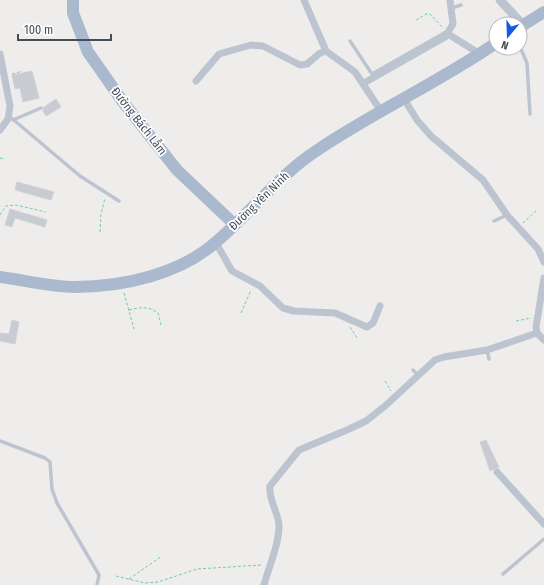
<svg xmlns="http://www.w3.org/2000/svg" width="544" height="585" viewBox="0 0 544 585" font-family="'Fira Sans Condensed',sans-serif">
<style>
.building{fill:#c9cbd2;stroke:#d0d2d8}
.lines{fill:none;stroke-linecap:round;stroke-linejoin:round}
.path{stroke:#6fcea8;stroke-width:1;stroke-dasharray:3 2;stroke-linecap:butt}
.service{stroke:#bcc5cf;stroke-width:3.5}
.minor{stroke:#bcc5cf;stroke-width:7}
.tertiary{stroke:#bcc5cf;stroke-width:9}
.primary{stroke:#aab9cd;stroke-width:12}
.labels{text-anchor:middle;stroke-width:3.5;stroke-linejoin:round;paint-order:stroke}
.street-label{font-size:12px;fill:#444e5a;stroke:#fff}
</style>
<rect width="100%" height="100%" fill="#efecec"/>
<path class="building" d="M32,71L39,98L23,102L20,88L15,89L12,75Z
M56,99L61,107L46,116L43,111L44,107Z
M17,182L54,192L51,200L15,190Z
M10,209L47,220L45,227L15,218L12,227L5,225Z
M12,320L19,322L15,344L0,341V333L9,334Z
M486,440L499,467L490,471L480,442Z"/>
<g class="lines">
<path class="path" d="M416,20L426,14H430L443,28
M12,74L22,71
M0,158L5,159
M0,215L6,206L16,205L46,212
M523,223L537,210
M100,232L101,214L105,198
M124,293L134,329
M129,310C140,307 149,306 158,313L161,325
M241,313L251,290
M516,321L531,318
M350,327L357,338
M385,381L391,391
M116,576L145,583L158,582L197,569L262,565
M129,579L162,556"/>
<path class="service" d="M452,8L461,5
M350,41L372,74L446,32
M520,47L527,63L530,114
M9,116L80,176L119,201
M13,120L41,108
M494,221L507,215
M487,350L489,359
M413,370L418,375
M0,441L45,458L50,462L52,489L57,503L99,575L97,585
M503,574L544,539"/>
<path class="minor" d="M304,0L326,51
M448,34L480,54
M0,54L10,106L8,119L0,130
M196,81L219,54L251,45L263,46L300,65L307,64L320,53L326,51L355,72L381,111
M364,83L445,37L453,24L450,0
M404,99L417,120L431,136L483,180L507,215L538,249L544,262
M216,243L232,271L260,286L283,308L294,311L335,313L367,327L373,323L380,306
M544,278L536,327L537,333L544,340
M497,472L544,524
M264,585C269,566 279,545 279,525C278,512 268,499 270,486L299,450L347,430L366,421L385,406L435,360L444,357L487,350L537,333"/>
<path class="tertiary" d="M500,0L523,25"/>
<path class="primary" d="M73,0V13L88,52L123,102L177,170L234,224
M520,27L544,12
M0,277C23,280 52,287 75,287C123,287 180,274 216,242C251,212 280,174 319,149C376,111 439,82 496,43"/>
</g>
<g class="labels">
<g class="street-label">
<text transform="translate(139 121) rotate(52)" y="4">Đường Bách Lẫm</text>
<text transform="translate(259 201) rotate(-44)" y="4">Đường Yên Ninh</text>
</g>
</g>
<g transform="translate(508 36) rotate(199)"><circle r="19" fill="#ffffff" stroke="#b4b8bd"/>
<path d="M0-3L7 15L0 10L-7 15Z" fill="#135be3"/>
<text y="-6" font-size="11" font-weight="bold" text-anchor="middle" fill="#444e5a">N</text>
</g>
<path d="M18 34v6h93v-6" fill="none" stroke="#444e5a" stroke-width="2"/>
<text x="24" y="34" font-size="12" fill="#444e5a" stroke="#ffffff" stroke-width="3" paint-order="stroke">100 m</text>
</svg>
